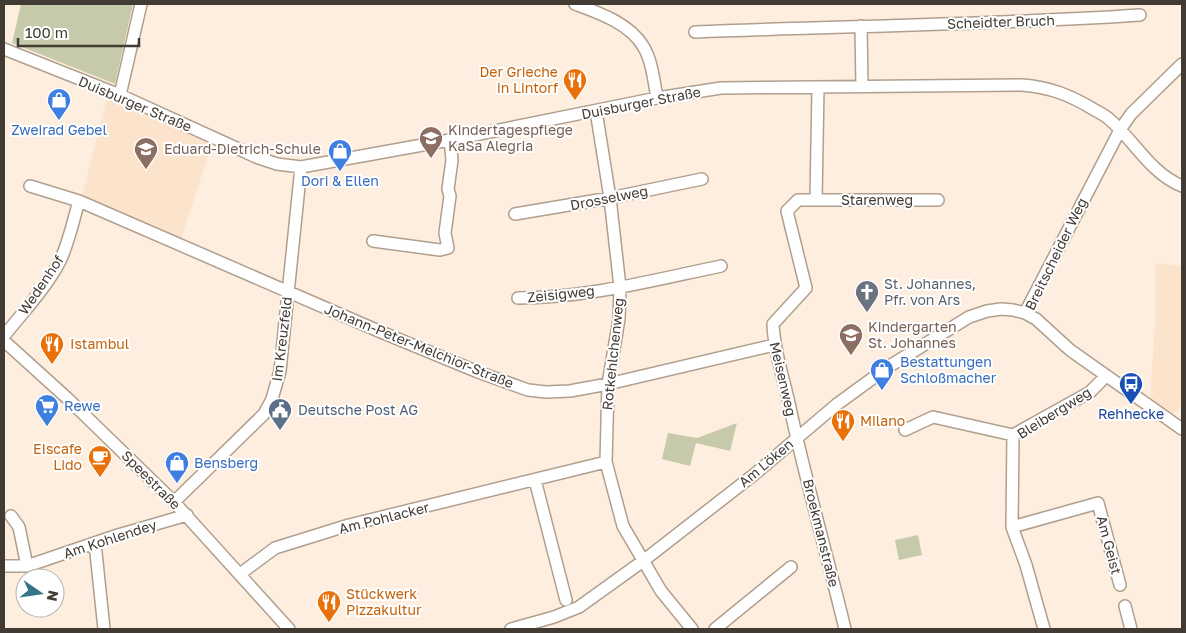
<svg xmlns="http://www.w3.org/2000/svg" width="1186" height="633" viewBox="0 0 1186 633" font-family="'Golos Text',sans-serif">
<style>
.built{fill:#fce4cc}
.green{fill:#c6caab}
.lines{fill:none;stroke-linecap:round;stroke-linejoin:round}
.minor-casing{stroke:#b09f8e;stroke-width:14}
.minor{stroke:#fff;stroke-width:11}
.labels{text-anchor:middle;stroke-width:4;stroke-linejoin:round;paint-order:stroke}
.street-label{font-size:14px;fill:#423b34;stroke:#fff}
.food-label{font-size:14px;fill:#c56008;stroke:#fff;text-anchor:start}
.shop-label{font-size:14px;fill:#366cbe;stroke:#fff;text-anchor:start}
.education-label{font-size:14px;fill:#785e54;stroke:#fff;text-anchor:start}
.worship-label{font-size:14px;fill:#5b616d;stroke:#fff;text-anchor:start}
.service-label{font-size:14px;fill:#4e5e75;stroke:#fff;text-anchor:start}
.transit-label{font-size:14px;fill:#164399;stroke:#fff}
</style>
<rect width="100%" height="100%" fill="#fdeedf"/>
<path class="built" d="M107,98L212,144L181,239L82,197Z
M1155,263L1182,266V407L1172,415L1150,399L1155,323Z"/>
<path class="green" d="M21,4H133L115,84L12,43Z
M737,423L730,451L696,443L690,466L662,459L668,433L697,438Z
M918,535L922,555L899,560L895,540Z"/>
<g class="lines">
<g class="minor-casing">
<path id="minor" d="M575,4C599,13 629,23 643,46C652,60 654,82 657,98
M861,26L862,87
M695,32C844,26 992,25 1140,15
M4,49L120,95L256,157L277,164L301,167L450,140L657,98L721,88L1022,85C1049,87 1070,95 1093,109C1098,112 1105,115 1109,119C1135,141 1150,173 1182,186
M818,87L816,200H798L787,211L806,288L773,324C774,351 783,376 789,403C805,479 827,554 845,629
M120,95L141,4
M596,111L610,198L620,287L619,319L608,384L606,462L623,526L661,591L692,629
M30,186L79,201L381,332L478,372L528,390L546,392L570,391L608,384L774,345
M816,200H938
M515,214L610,198L702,179
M373,241L440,250L448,248L445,233L450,196L448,189L452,160L450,140
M518,298C587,298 654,280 721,266
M1025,313L1120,130L1131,114L1182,64
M4,336C23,312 46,288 60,261C69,242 73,221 79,201
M4,341L67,398L174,502L289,629
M905,430L933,417L1013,435
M535,480L566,600
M174,502L264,414L272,399L280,371L301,167
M11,516L19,527L27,566
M1012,527L1098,503L1120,585
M95,543L104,629
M4,566H27L118,535L187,515
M240,574L275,548L349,525L606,462
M1125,606L1131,629
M511,629L554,617L579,607L643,561L756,473L836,405L888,367L969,317L987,311L1001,309L1013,310L1025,313L1036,319L1070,350L1182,429
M715,629L791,567
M1044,629L1026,565L1012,527L1013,435L1090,392L1106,376"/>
</g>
<use href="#minor" class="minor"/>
</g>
<defs>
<g id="restaurant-pin" transform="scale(1.25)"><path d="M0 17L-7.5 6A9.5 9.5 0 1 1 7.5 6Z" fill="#e8710a" stroke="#fff"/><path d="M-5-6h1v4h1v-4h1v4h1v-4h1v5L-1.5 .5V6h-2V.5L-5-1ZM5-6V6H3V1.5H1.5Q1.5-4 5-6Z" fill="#fff"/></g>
<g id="shop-pin" transform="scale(1.25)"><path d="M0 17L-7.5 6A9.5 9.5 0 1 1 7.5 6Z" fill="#3f7fe0" stroke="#fff"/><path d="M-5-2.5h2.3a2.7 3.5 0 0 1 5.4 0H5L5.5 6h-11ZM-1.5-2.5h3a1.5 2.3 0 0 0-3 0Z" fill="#fff"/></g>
<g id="school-pin" transform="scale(1.25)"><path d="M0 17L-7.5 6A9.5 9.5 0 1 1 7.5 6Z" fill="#8d6e63" stroke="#fff"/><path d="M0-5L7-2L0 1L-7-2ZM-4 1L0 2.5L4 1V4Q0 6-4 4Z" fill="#fff"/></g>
<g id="church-pin" transform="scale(1.25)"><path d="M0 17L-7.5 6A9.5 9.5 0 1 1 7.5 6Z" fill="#6b7280" stroke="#fff"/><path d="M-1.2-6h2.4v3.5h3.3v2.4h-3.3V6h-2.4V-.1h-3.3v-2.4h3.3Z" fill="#fff"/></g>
<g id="bus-pin" transform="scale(1.25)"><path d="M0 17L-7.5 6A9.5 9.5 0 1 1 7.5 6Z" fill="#1a4fb4" stroke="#fff"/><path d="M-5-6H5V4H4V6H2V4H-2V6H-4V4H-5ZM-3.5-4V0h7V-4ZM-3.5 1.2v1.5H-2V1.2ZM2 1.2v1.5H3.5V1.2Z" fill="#fff"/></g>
<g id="supermarket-pin" transform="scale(1.25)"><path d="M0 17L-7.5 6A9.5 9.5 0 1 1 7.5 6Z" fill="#3f7fe0" stroke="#fff"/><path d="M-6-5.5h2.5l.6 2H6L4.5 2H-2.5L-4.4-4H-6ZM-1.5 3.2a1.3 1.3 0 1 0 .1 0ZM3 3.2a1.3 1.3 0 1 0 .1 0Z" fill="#fff"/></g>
<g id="civic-pin" transform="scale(1.25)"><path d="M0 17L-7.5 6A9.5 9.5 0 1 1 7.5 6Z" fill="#5c6f8a" stroke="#fff"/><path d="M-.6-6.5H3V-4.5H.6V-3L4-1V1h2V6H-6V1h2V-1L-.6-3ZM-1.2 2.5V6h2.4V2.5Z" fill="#fff"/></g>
<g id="cafe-pin" transform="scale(1.25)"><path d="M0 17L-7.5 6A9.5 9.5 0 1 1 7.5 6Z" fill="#e8710a" stroke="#fff"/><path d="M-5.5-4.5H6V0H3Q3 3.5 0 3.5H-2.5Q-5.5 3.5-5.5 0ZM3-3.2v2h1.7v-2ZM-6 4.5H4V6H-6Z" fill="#fff"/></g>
</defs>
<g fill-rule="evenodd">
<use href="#restaurant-pin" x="575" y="80"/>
<use href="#shop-pin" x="59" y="100"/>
<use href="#school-pin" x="431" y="138"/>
<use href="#school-pin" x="146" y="149"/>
<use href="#shop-pin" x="340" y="151"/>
<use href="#church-pin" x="867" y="292"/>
<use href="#school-pin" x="851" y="335"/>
<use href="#restaurant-pin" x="52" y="344"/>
<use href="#shop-pin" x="882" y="370"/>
<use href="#bus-pin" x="1131" y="384"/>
<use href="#supermarket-pin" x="47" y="406"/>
<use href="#civic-pin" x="280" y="410"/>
<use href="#restaurant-pin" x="843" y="421"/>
<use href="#cafe-pin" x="100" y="457"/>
<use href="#shop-pin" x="177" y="463"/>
<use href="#restaurant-pin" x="329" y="602"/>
</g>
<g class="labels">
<g class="street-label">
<text transform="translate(1001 22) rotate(-2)" y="5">Scheidter Bruch</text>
<text transform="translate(641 103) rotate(-11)" y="5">Duisburger Straße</text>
<text transform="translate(135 104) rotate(23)" y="5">Duisburger Straße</text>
<text transform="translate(609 198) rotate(-11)" y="5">Drosselweg</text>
<text x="877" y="205">Starenweg</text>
<text transform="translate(1056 254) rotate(-64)" y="5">Breitscheider Weg</text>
<text transform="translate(41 285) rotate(-56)" y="5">Wedenhof</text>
<text transform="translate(561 294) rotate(-6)" y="5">Zeisigweg</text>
<text transform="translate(282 339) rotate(-83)" y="5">Im Kreuzfeld</text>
<text transform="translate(419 346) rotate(22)" y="5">Johann-Peter-Melchior-Straße</text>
<text transform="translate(613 354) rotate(-84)" y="5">Rotkehlchenweg</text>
<text transform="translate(783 379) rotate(77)" y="5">Meisenweg</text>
<text transform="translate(1054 413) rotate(-32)" y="5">Bleibergweg</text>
<text transform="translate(766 463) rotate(-40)" y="5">Am Löken</text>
<text transform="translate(151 480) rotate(45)" y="5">Speestraße</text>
<text transform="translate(384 518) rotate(-14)" y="5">Am Pohlacker</text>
<text transform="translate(821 533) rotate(76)" y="5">Broekmanstraße</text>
<text transform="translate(110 539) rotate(-18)" y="5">Am Kohlendey</text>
<text transform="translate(1109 545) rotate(75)" y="5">Am Geist</text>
</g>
<g class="food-label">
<text x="558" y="77" text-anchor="end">Der Grieche<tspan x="558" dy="16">in Lintorf</tspan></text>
<text x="70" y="349">Istambul</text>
<text x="860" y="426">Milano</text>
<text x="82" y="454" text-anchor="end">EIscafe<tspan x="82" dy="16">Lido</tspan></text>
<text x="346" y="599">Stückwerk<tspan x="346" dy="16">Pizzakultur</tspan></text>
</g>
<g class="shop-label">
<text x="59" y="135" text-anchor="middle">Zweirad Gebel</text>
<text x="340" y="186" text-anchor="middle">Dori &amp; Ellen</text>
<text x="900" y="367">Bestattungen<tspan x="900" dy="16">Schloßmacher</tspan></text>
<text x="64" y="411">Rewe</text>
<text x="194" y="468">Bensberg</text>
</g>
<g class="education-label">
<text x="448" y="135">Kindertagespflege<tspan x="448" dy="16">KaSa Alegria</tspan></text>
<text x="164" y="154">Eduard-Dietrich-Schule</text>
<text x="868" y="332">Kindergarten<tspan x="868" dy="16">St. Johannes</tspan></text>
</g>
<g class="worship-label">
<text x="884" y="289">St. Johannes,<tspan x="884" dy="16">Pfr. von Ars</tspan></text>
</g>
<g class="service-label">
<text x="298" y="415">Deutsche Post AG</text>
</g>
<g class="transit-label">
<text x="1131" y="419">Rehhecke</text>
</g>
</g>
<rect width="1186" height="633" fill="none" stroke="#423b34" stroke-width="10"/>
<g transform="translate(40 593) rotate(103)"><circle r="24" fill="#ffffff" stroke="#b3b1ae"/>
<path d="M0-4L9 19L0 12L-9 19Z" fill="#367489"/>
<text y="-8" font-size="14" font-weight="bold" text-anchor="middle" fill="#423b34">N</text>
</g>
<path d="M18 38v8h121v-8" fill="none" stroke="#423b34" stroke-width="2.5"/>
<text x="25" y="38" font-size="15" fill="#423b34" stroke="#ffffff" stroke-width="4" paint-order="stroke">100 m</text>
</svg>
